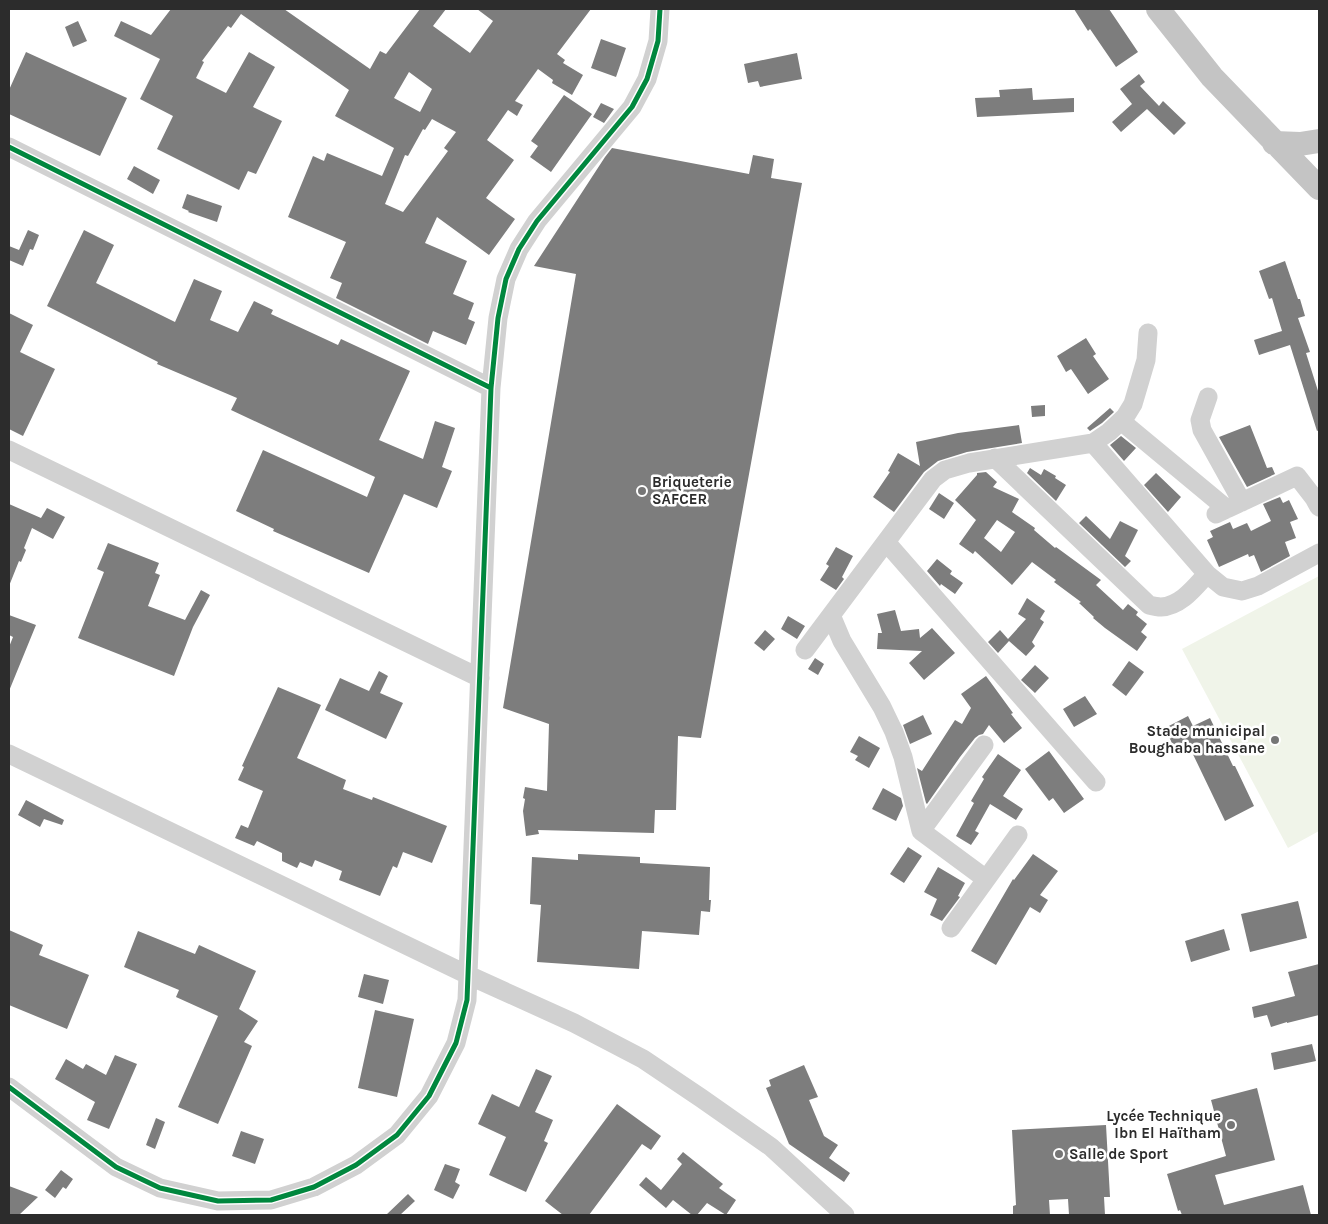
<svg xmlns="http://www.w3.org/2000/svg" width="1328" height="1224" viewBox="0 0 1328 1224" font-family="Karla,sans-serif">
<style>
.green{fill:#f0f4e9}
.building{fill:#7d7d7d;fill-rule:evenodd}
.lines{fill:none;stroke-linecap:round;stroke-linejoin:round}
.minor{stroke:#d1d1d1;stroke-width:19}
.major{stroke:#c4c4c4;stroke-width:24}
.cycleway-casing{stroke:#fff;stroke-width:8}
.cycleway{stroke:#00873e;stroke-width:5}
.poi-dot{fill:#767676;stroke:#fff;stroke-width:2}
.labels{text-anchor:middle;stroke-width:5;stroke-linejoin:round;paint-order:stroke}
.poi-label{font-size:15px;font-weight:bold;fill:#2c2c2c;stroke:#fff;text-anchor:start}
</style>
<rect width="100%" height="100%" fill="#fff"/>
<path class="green" d="M1319,576V831L1288,848L1182,649Z"/>
<path class="building" d="M171,9H284L370,69L380,51L386,54L420,9H446L433,26L470,53L493,21L477,9H591L557,54L565,60L563,63L583,75L572,95L552,83L553,80L538,69L515,101L523,105L517,116L508,110L487,140L514,160L486,198L515,219L489,255L437,217L425,243L467,261L453,294L474,303L468,319L475,322L466,345L433,331L428,344L336,298L342,283L330,278L346,242L288,217L313,156L324,161L327,153L382,176L394,148L335,116L349,90L241,14L231,28L228,26L202,61L204,62L196,78L226,93L249,52L275,67L253,107L282,121L256,174L248,171L239,190L157,149L173,116L140,99L160,59L114,36L121,21L151,35ZM409,72L432,89L420,112L394,98ZM432,119L456,132L444,148L448,151L403,212L385,204L405,155L408,156L423,129L425,130Z
M1074,9H1109L1138,52L1116,67L1090,29L1088,31Z
M78,21L87,41L73,47L65,27Z
M601,39L626,48L616,77L591,68Z
M26,52L127,98L100,156L9,114V90Z
M797,53L802,79L760,87L758,81L748,83L744,64Z
M1139,74L1145,82L1140,86L1159,106L1163,101L1186,123L1174,135L1147,109L1121,132L1112,122L1132,104L1120,89Z
M1032,88L1033,100L1074,98V112L977,117L975,98L1000,97L999,90Z
M564,95L592,114L551,172L530,157L538,146L531,141Z
M601,103L614,109L604,123L593,117Z
M612,148L749,174L753,155L774,159L771,178L802,183L701,738L678,736L676,810H655L654,833L538,830L539,834L526,836L523,811L525,799L523,798L525,787L547,791L549,724L503,708L576,274L534,266L605,157Z
M134,166L160,180L153,194L127,179Z
M187,194L222,206L217,222L188,212L189,211L182,208Z
M28,230L39,235L33,250L30,249L23,266L9,260V246L19,250Z
M84,230L114,245L96,283L175,322L194,279L222,291L210,320L238,332L254,301L273,310L271,314L338,345L341,339L410,371L379,440L423,459L435,421L455,428L442,467L452,471L437,508L404,494L369,573L273,531L274,529L236,511L263,450L367,497L375,477L231,410L237,398L157,364L158,362L47,306Z
M1285,261L1298,299H1300L1305,316L1298,318L1310,352L1306,353L1319,394V430L1317,431L1290,345L1259,355L1254,340L1282,331L1272,298L1269,299L1259,271Z
M9,313L33,325L20,352L55,369L23,436L9,429Z
M1086,338L1096,354L1093,356L1109,379L1088,394L1071,369L1066,372L1057,356Z
M1045,405V416L1032,417L1031,406Z
M1110,408L1114,412L1102,423L1090,431L1087,428Z
M1019,425L1022,443L967,452L938,461L924,472L894,512L873,497L890,472L888,471L898,453L920,466L916,442L958,433Z
M1250,425L1267,468L1272,467L1275,474L1247,487L1219,437Z
M1121,436L1136,448L1124,461L1110,445Z
M1030,468L1041,475L1044,469L1056,476L1055,478L1066,485L1056,501L1027,473Z
M986,472L997,482L993,487L1019,499L1012,512L1035,528L1034,530L1055,548L1056,547L1101,580L1096,585L1123,610L1128,604L1138,612L1136,615L1147,624L1141,632L1147,637L1137,651L1105,628L1093,618L1094,617L1079,603L1081,602L1054,582L1056,580L1032,562L1012,585L975,551L973,554L959,544L976,520L955,500L977,475V473ZM997,520L1015,532L1001,552L984,538Z
M1156,473L1181,497L1168,512L1144,485Z
M939,493L954,503L944,519L929,509Z
M1280,497L1283,503L1289,500L1298,519L1290,522L1296,538L1285,542L1290,556L1261,572L1254,555L1249,557L1248,554L1219,567L1207,540L1213,537L1210,531L1230,522L1233,529L1247,523L1251,531L1271,521L1263,504Z
M9,504L41,518L47,508L65,517L53,539L32,528L24,548L26,550L21,562L19,561L9,586Z
M1086,516L1110,539L1120,521L1138,530L1125,556L1131,561L1125,567L1079,523Z
M108,543L159,563L155,573L160,575L148,606L185,620L201,590L210,595L193,627L174,676L78,638L104,572L97,569Z
M836,547L853,556L842,577L844,579L836,590L820,580L829,566L826,564Z
M937,559L952,571L950,574L963,583L955,594L941,584L940,586L927,571Z
M1027,598L1045,611L1040,619L1044,622L1032,642L1035,646L1026,656L1009,641L998,653L988,642L1000,630L1008,639L1026,619L1018,614Z
M895,610L901,631L919,629L920,638L932,628L955,653L924,680L909,663L922,651L877,649L878,633H882L877,614Z
M9,615L36,625L9,691V647L13,637L9,635Z
M788,616L805,626L797,639L781,629Z
M765,630L775,639L764,651L754,643Z
M815,658L824,664L818,675L808,669Z
M1129,661L1144,672L1126,696L1112,685Z
M1035,665L1049,678L1035,693L1021,680Z
M379,671L388,676L380,693L403,703L386,739L325,710L340,678L369,691Z
M986,676L1013,713L1011,714L1022,728L1004,743L989,725L983,734L979,735L975,738L960,757L927,804L926,803L917,768L922,771L955,720L962,724L971,708L961,694Z
M278,687L321,705L297,758L346,780L343,789L372,800L373,797L447,826L432,863L403,852L397,868L393,866L380,896L339,880L342,871L315,860L312,867L300,862L297,868L282,861V853L257,841L254,846L235,838L241,825L248,828L263,791L238,780L244,767L242,766Z
M1085,696L1097,714L1074,727L1063,709Z
M923,715L932,734L910,744L903,725Z
M1188,716L1193,726L1210,718L1233,766H1235L1254,806L1225,821L1189,746L1176,752L1165,728Z
M859,736L880,748L869,768L855,760L858,756L850,752Z
M1049,751L1084,799L1064,813L1053,798L1049,801L1025,769Z
M998,754L1021,770L1003,796L1023,809L1016,820L990,804L975,831L979,833L971,845L956,836L974,803L971,801L984,779L982,777Z
M883,788L901,798L903,806L896,821L872,809Z
M26,800L64,820L62,825L44,819L40,827L18,815Z
M908,847L922,856L904,883L890,874Z
M578,854L640,857V863L710,867L709,900H711L710,912L701,911L699,935L642,931L639,969L537,962L541,905L530,904L532,857L578,860Z
M1033,854L1058,871L1040,895L1048,900L1040,913L1030,907L996,965L971,951L1013,879L1014,880Z
M938,867L965,883L958,896L960,897L942,921L930,915L937,899L924,892Z
M1298,901L1307,938L1250,952L1241,914Z
M1224,929L1230,950L1191,962L1185,941Z
M9,930L43,945L39,955L89,975L67,1029L9,1005Z
M138,931L195,954L199,945L256,971L239,1009L258,1021L244,1042L252,1046L218,1124L178,1107L218,1016L176,997L179,990L124,967Z
M1319,964V1015L1287,1023V1022L1271,1027L1267,1015L1254,1018L1252,1007L1295,996L1288,972Z
M364,974L389,980L383,1004L358,997Z
M375,1010L414,1019L397,1097L358,1088Z
M1312,1044L1316,1061L1274,1070L1271,1053Z
M115,1055L137,1064L109,1129L87,1120L95,1102L55,1079L66,1059L83,1069L86,1064L106,1075Z
M804,1065L818,1097L809,1100L824,1136L838,1145L829,1158L850,1173L844,1182L789,1144L766,1088L771,1086L769,1080Z
M536,1069L552,1076L535,1112L553,1120L544,1141L548,1143L526,1192L489,1175L506,1137L478,1124L492,1094L519,1107Z
M1257,1088L1275,1160L1215,1175L1224,1205L1303,1185L1311,1215H1182L1180,1210L1178,1211L1167,1174L1226,1156L1211,1100Z
M617,1104L661,1136L651,1150L642,1144L589,1215H563L545,1201Z
M156,1118L165,1122L155,1149L146,1145Z
M1106,1125L1110,1197H1104L1105,1215H1069L1068,1199L1049,1200L1050,1215H1013V1206L1016,1205L1012,1130Z
M241,1131L264,1139L255,1164L232,1156Z
M683,1152L723,1184L719,1188L736,1200L726,1215L707,1203L697,1215H692L673,1200L666,1208L639,1185L646,1177L661,1190L682,1164L677,1159Z
M445,1164L460,1169L455,1182L460,1185L453,1199L434,1190Z
M61,1170L73,1179L66,1189L63,1187L55,1198L45,1190Z
M9,1186L38,1197L19,1215H9Z
M408,1194L415,1201L400,1215H386Z"/>
<g class="lines">
<path class="minor" d="M9,147L491,388
M1208,397L1200,420L1202,430L1242,502
M1121,421L1227,509
M1093,443L1207,574L1223,587L1242,591L1258,586L1319,553
M9,450L480,678
M995,458L1149,605C1153,606 1158,607 1161,607C1181,606 1195,587 1207,574
M1216,514L1297,476L1314,498L1319,507
M886,542L1096,782
M831,615L842,641L882,707L894,732L903,757L921,831L986,879
M805,650L933,479L945,470L969,463L1093,443L1109,432L1125,417L1133,404L1146,360L1148,333
M9,754L468,975L574,1023L643,1059L701,1098L771,1147L845,1215
M921,831L984,745
M951,928L1018,835
M9,1087L116,1167L160,1188L218,1201L271,1200L314,1187L356,1165L397,1135L429,1096L456,1043L467,1000L491,388L498,318L506,279L519,249L537,221L632,107L647,79L658,41L660,9"/>
<path class="major" d="M1158,9L1212,77L1319,188
M1274,143L1300,144L1319,141"/>
<g class="cycleway-casing">
<path id="cycleway" d="M9,147L491,388
M9,1087L116,1167L160,1188L218,1201L271,1200L314,1187L356,1165L397,1135L429,1096L456,1043L467,1000L491,388L498,318L506,279L519,249L537,221L632,107L647,79L658,41L660,9"/>
</g>
<use href="#cycleway" class="cycleway"/>
</g>
<g class="poi-dot">
<circle cx="642" cy="491" r="5"/>
<circle cx="1275" cy="740" r="5"/>
<circle cx="1231" cy="1125" r="5"/>
<circle cx="1059" cy="1154" r="5"/>
</g>
<g class="labels">
<g class="poi-label">
<text x="652" y="487">Briqueterie<tspan x="652" dy="17">SAFCER</tspan></text>
<text x="1265" y="736" text-anchor="end">Stade municipal<tspan x="1265" dy="17">Boughaba hassane</tspan></text>
<text x="1221" y="1121" text-anchor="end">Lycée Technique<tspan x="1221" dy="17">Ibn El Haïtham</tspan></text>
<text x="1069" y="1159">Salle de Sport</text>
</g>
</g>
<rect width="1328" height="1224" fill="none" stroke="#2c2c2c" stroke-width="20"/>
</svg>
